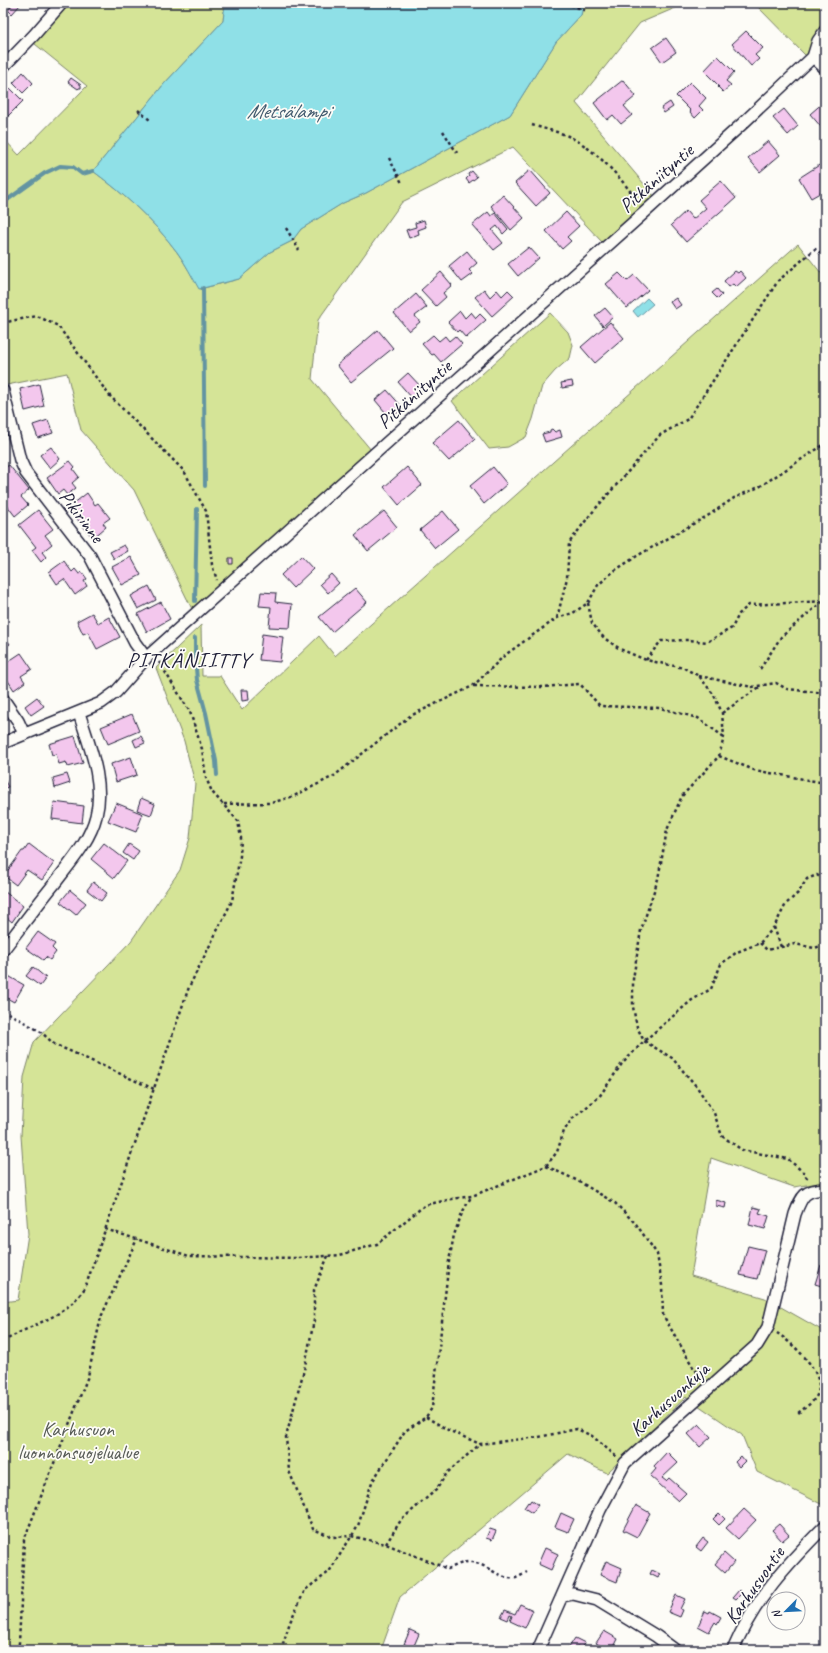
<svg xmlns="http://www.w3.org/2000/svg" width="828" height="1653" viewBox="0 0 828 1653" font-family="Caveat,sans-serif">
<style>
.green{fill:#d5e497;stroke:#7c8369}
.water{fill:#8fe0e7;stroke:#6394a2}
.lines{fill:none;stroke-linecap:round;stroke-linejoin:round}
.stream{stroke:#6394a2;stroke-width:4}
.building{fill:#f3c7ed;stroke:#22223b}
.minor-casing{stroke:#22223b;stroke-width:14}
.path{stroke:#22223b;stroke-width:2.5;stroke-dasharray:3 3;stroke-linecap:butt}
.minor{stroke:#fdfcf7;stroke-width:11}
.labels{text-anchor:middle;stroke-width:3.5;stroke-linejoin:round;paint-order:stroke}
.street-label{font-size:20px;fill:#22223b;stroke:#fdfcf7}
.park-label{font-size:20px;fill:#585c57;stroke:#fdfcf7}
.water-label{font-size:21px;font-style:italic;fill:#435b6f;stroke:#fdfcf7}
.quarter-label{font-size:22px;letter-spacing:1px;fill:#22223b;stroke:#fdfcf7}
</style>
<rect width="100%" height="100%" fill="#fdfcf7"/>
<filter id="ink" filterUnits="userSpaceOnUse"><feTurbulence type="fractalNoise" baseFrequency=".025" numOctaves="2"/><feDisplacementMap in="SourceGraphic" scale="8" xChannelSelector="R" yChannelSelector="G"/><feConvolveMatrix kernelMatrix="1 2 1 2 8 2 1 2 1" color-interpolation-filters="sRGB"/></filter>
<g filter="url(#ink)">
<path class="green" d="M62,3H225L223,21L164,84L93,171C124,194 154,221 177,252C186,264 192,277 200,289L239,279L270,252L292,241L301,229L343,203L366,193L510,115L556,42L581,15L583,7L582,3H687L640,23L576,103L655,197L602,242L513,147L402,202L318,320L312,379L371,450L192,609L134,490L81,430L67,373L7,385L3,387V138L19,155L87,86L30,40Z
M727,3H822L825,6V27L816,37L806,56L758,7Z
M798,244L825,278V1182L794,1187L711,1158L691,1276L765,1298L825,1332V1506L757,1472L742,1435L686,1397L607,1473L568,1454L400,1597L381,1650H3V1302L18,1300L28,1234L21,1136L24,1077L34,1042L131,941L180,870L190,838L195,783L184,741L156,668L201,625L202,676H220L242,710L319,636L335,656Z
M550,313L568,332L573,345L570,358L555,371L542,386L533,419L526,437L508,447L489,449L452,401Z"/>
<path class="water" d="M225,3H582L583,7L581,15L556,42L510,115L366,193L343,203L301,229L292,241L270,252L239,279L199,289C192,277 186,264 177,252C154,221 124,194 93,171L164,84L223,21Z
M647,298L653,304L638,317L633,311Z"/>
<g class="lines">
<path class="stream" d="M3,203L45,173L60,166L73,167L82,174L93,171
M203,288L205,486
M195,601L197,509
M195,638V656L197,680L206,713L216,761L217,775"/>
</g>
<path class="building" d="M14,3L20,5L12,14L8,10Z
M746,31L763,48L755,55L759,59L751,66L732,44Z
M666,38L676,52L662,62L652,48Z
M718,56L734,72L726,81L731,85L723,92L718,87L719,86L704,71Z
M23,72L33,83L23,93L13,83Z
M71,78L81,85V88H79L78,89L68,82Z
M623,80L636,96L624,106L632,115L621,124L613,115L607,120L594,103Z
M690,82L706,98L699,106L703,110L695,118L690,112L691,111L676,96Z
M9,87L23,101L3,121V93Z
M825,101V125L822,128L810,114Z
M670,102L673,107L664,113L661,108Z
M784,109L798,126L788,135L773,118Z
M768,141L780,155L760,172L748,158Z
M824,162L825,190L811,198L799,178Z
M530,170L550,193L536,206L515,183Z
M472,171L477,177L469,183L466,179L469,176L468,174Z
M721,181L736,198L686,242L671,225L686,211L693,219L706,208L699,200Z
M503,195L524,218L511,230L491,206Z
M488,212L491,216L495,213L508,229L503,234L497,226L492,230L503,243L494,250L472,225Z
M566,212L579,226L567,237L571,241L562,249L546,231Z
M424,220L426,227L418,230L419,234L409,238L406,230L416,227L415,223Z
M529,247L539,258L518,276L508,264Z
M467,251L477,263L469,270L473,274L462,282L449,266Z
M735,271L738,273L740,271L746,278L736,287L733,284L729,287L724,281Z
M441,272L452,285L443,293L446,297L436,306L421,290Z
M619,273L627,281L634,275L648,290L627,308L606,284Z
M484,289L490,297L497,290L502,296L508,290L514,296L492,316L475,297Z
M717,289L722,295L718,299L712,293Z
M416,294L427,307L415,316L420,322L409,331L394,313Z
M676,298L681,305L675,309L670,302Z
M605,308L613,317L603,326L595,316Z
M460,311L465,318L471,312L476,318L480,314L486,320L466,338L459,330L457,332L448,322Z
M610,322L624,338L595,363L581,347Z
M378,330L393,348L351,382L337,365Z
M433,335L439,341L445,336L449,341L455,336L462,344L441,362L434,354L432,355L422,344Z
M408,373L423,389L412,398L398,382Z
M572,381L573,386L562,388L561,383Z
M39,384L44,406L25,411L20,389Z
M387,390L403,408L391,419L375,400Z
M48,420L53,433L38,438L33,425Z
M459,420L475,439L449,461L432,443Z
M552,429L555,432L560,430L562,437L545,442L542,434L550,432V430Z
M51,447L60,459L50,468L40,455Z
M70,461L75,467L73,469L79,477L72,483L76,488L67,495L63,490L58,494L47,478Z
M9,465L29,490L21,497L28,505L15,516L3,500V469Z
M407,467L422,485L399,505L384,487Z
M493,467L507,484L484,504L470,486Z
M87,493L95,505L98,503L110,518L103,523L106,527L93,538L68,508Z
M38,510L53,529L45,535L52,544L42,552L46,557L41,562L32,550L36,547L19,525Z
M384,511L397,527L368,551L355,535Z
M443,511L458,529L435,548L420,530Z
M124,545L128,551L114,559L110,552Z
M301,556L313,569L293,588L281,575Z
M131,557L141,575L122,585L112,567Z
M229,558H233V564H229Z
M64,561L72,572L75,569L79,574L82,572L87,579L84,581L87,586L75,595L64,579L57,584L49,572Z
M331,574L339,583L328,593L320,584Z
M149,586L156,600L138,609L131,596Z
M355,588L367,602L332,632L319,617Z
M261,592L276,593L275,602L292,604L290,628L269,627L271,607L259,606Z
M161,602L170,619L147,632L138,614Z
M92,613L98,623L109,617L120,637L97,649L88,632L83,634L77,621Z
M3,634L10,644L3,649Z
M262,634L283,637L280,662L259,660Z
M21,653L32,669L21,676L25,682L14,690L3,673V665Z
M241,690H248L249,700L242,701Z
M37,697L44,706L31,715L25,706Z
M132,714L139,731L108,744L101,727Z
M75,736L83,763L68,767L66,762L59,764L56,754L52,755L49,744Z
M141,736L145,743L136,747L133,740Z
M131,757L137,775L116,782L111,764Z
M67,774L70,783L55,788L53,778Z
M3,777L8,787L3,789Z
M141,798L155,804L151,815L137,810Z
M54,802L84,806L82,823L52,819Z
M116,803L143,814L136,832L108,821Z
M104,843L127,861L114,878L91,859Z
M29,844L54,863L42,880L27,870L16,885L4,876L22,851H24Z
M129,844L139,851L133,860L123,853Z
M93,882L107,893L101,901L87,890Z
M70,890L86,903L76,915L60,902Z
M5,892L23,906L12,922L6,917L3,920V894Z
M38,932L55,944L52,948L56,952L50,960L46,957L43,960L26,948Z
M33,967L46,978L40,986L26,976Z
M5,974L24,985L14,1002L3,996V978Z
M716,1200L726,1203L725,1208L716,1206Z
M753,1207L761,1209L759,1213L769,1216L765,1229L749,1225Z
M748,1246L765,1250L757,1279L740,1275Z
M821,1265L825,1267V1287L815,1284Z
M699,1424L711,1437L700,1447L688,1434Z
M667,1452L678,1463L662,1478L666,1481L669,1478L686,1493L678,1501L650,1476L656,1469L654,1466Z
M741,1456L745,1461L739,1467L735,1462Z
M531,1500L538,1505L532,1513L524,1508L528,1502L529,1503Z
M636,1505L650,1513L637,1537L623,1530Z
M744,1509L756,1520L738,1539L726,1528Z
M561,1513L574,1519L568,1532L555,1527Z
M719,1513L725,1519L719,1525L713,1519Z
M779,1524L789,1535L782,1541L772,1530Z
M490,1529L496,1531L492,1540L486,1538Z
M703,1538L708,1542L701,1551L696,1547Z
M545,1548L558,1554L551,1570L538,1564Z
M724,1553L734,1562L725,1573L715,1564Z
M606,1561L622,1568L617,1582L600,1575Z
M652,1570L660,1574L658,1578L650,1574Z
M739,1590L742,1593L736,1599L733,1597Z
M676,1595L685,1599L680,1609L683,1610L680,1617L668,1612Z
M520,1604L533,1610L525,1628L510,1621L512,1616L510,1615L508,1620L501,1617L505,1610L515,1614Z
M705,1611L709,1613L710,1611L721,1617L717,1624L715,1622L709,1632L698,1626Z
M410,1630L419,1634L413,1648L404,1644Z
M604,1631L618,1639L614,1647L616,1648L615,1650H605L606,1649L596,1643Z
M575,1638L585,1643L582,1649L577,1646L574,1650H570L568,1649Z
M451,1645L461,1650L457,1648V1650H449Z"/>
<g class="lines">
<g class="minor-casing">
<path id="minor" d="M813,57L818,41L825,31
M813,57L825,68
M3,67L34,35L62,3
M3,391L20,460L26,473L90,556L135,643L146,658
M3,699L18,721L24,734
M3,743L101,703L116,692L146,658L645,212L741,125L813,57L825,52
M3,950C20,928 37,905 55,883C70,863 90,841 96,816C105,782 89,745 79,713
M563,1596L573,1594L597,1600L656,1636L675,1650
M538,1650L600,1510L625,1463L757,1345L768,1327L795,1214C802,1196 804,1190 825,1189
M733,1650C754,1600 787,1564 825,1526"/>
</g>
<path class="path" d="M571,5L587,11
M138,110L150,120
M532,125C544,129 557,131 568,136C596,149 622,179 639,203
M443,131L457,153
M389,158L402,183
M286,228L299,250
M3,324L11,321L37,316L58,326L109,395L184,471L206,511L212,565L217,580
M588,603L592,623L604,638L620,649L646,660L684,668L699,676L714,695L722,713L724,737L719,756L682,796L667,830L658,879L641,930L633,979V1007L637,1027L644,1041L672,1058L697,1087L714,1113L722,1136L742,1150L788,1159L803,1172L809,1181
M557,618L567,578L569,543L590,515L660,435L688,419L778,281L815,249L819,252L825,259
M646,660L661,641L688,640L707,642L732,628L739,614L749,605L825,601
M760,669L781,637L823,601
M699,676L752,687L776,683L787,689L825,693
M474,686L544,687L580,684L600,706L660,708L698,718L724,737
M722,713L761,686
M719,756L754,770L825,783
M224,804L271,803L294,796L334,776L410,716L473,686L505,655L557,618L573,613L588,603L598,585L614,571L637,556L709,515L734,498L759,487L825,444
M774,927L781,947
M760,943L767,950L795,944L814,948L825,945
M3,1010L41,1032L54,1044L154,1089
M546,1166L578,1181L615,1203L636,1224L657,1254L662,1285L663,1315L693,1367L703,1379
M105,1229L189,1256L298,1258L340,1255L377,1244L425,1205L452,1199L472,1196L546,1166L557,1152L564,1131L572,1119L599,1097L621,1065L644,1041L692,1000L711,989L721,964L737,952L760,943L774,927L786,904L798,893L807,879L817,875L825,881
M328,1256L314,1290V1320L305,1366L286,1437L289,1471L313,1529L333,1537L351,1536L386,1544L448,1569C455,1566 464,1561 472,1562C487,1564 501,1581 516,1578C519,1577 523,1574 527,1572
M777,1333C792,1343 828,1374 817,1395C813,1403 804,1408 797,1414
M3,1342C33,1322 63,1320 85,1288L189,987L232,901L240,856L241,838L238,821L212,792L206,778L202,749L190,712L159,662
M426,1417L448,1430L480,1444
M386,1544L401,1520L436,1490L447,1473L480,1444L539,1437L577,1429L592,1436L617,1457
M17,1650L19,1643L24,1540L88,1376L101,1317L137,1239
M281,1650L290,1622L305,1590L329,1572L358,1526L372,1482L405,1431L426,1417L432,1408L449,1261L454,1235L462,1213L471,1197"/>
<use href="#minor" class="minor"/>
</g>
</g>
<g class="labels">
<g class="street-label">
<text transform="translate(656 178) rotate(-42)" y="7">Pitkäniityntie</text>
<text transform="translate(414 394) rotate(-42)" y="7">Pitkäniityntie</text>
<text transform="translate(82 516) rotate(53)" y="7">Pikirinne</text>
<text transform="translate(669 1399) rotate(-42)" y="7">Karhusuonkuja</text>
<text transform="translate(754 1585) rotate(-55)" y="7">Karhusuontie</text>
</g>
<g class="park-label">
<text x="78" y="1436">Karhusuon<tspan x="78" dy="23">luonnonsuojelualue</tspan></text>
</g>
<g class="water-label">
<text x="288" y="118">Metsälampi</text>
</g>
<g class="quarter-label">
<text x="189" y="667">PITKÄNIITTY</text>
</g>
</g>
<rect width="828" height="1653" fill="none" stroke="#fdfcf7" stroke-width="16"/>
<rect x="8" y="8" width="812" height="1637" fill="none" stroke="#22223b" stroke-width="1.5" filter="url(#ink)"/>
<g transform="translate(786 1611) rotate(246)"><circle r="19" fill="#fdfcf7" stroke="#a5a5ac"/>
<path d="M0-3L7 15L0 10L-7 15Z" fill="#1f6fb2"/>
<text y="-6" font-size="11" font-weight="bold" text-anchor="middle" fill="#22223b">N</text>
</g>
</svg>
